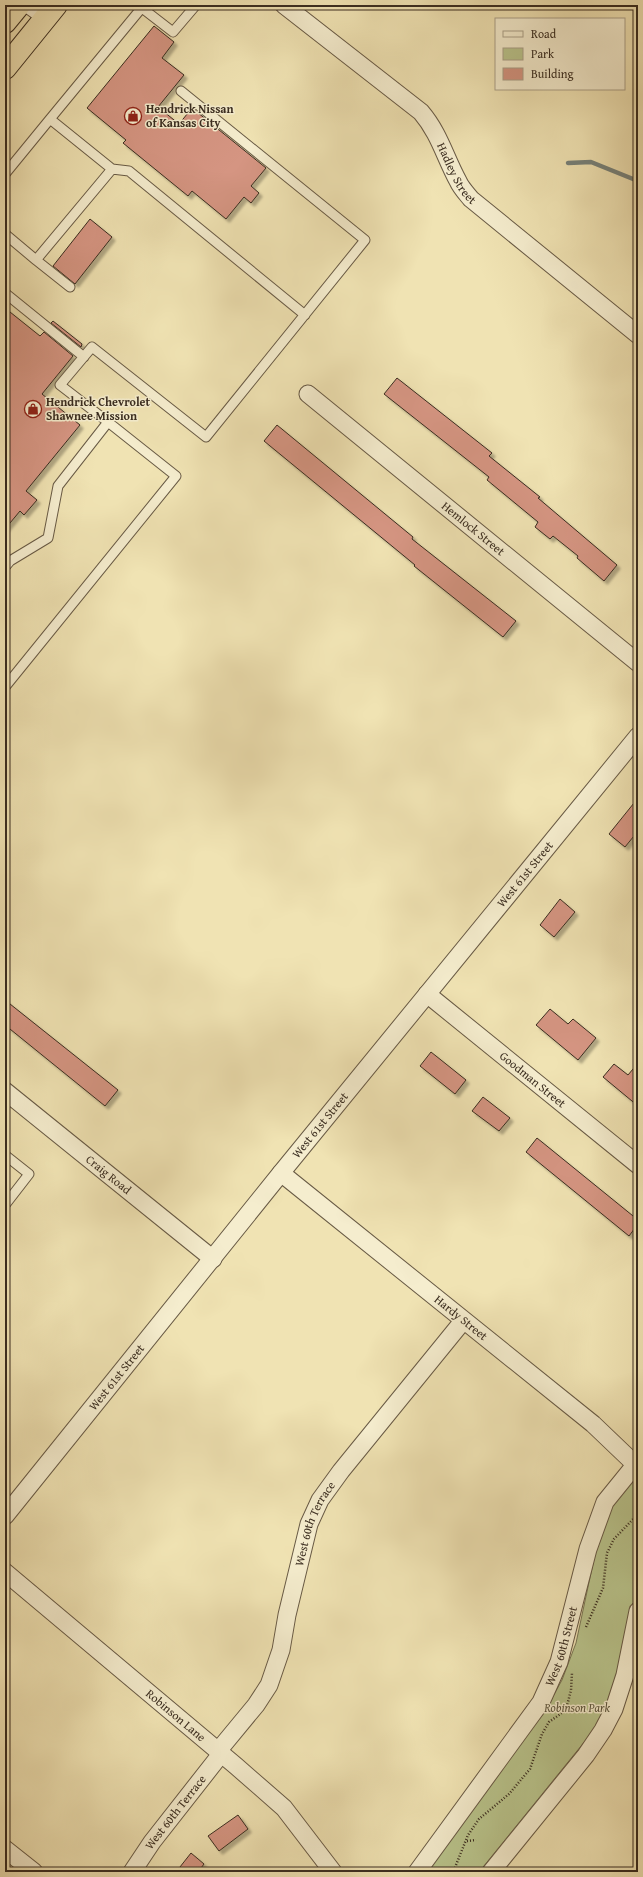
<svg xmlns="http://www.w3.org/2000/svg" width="643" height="1877" viewBox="0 0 643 1877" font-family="'Gentium Book Plus',serif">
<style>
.green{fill:#b9c48c;stroke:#7a7856}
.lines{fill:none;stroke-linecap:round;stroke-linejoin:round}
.stream{stroke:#77827b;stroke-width:4.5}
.building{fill:#d59582;stroke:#3a2d20;filter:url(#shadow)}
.service-casing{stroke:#685a45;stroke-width:11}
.minor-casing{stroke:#685a45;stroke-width:19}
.trunk-casing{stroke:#3a2d20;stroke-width:24}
.path{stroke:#3a2d20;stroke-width:2.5;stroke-dasharray:1 2;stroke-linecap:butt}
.service{stroke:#f5edce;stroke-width:9}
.minor{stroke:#f5edce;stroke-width:17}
.trunk{stroke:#f0e3b3;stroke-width:22}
.labels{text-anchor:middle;stroke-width:3;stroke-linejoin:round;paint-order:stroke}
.poi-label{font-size:12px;font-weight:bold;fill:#3a2d20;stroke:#f5edce;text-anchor:start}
.street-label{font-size:12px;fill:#3a2d20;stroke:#f5edce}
.park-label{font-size:12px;font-style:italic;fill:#5a533b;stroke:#f5edce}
</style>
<defs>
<filter id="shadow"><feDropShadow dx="3.5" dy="3.5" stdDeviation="1" flood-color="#0004"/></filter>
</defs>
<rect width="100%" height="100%" fill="#f0e3b3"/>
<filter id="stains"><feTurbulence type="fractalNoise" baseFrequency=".005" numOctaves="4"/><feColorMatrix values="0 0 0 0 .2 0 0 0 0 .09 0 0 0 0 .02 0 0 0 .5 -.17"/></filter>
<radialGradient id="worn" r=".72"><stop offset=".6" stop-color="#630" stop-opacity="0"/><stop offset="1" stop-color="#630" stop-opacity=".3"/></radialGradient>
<path class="green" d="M634,1479H638V1586L610,1702L598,1725L479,1872H425L545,1711L562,1680L576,1643L597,1545L610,1510L624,1486Z"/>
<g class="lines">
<path class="stream" d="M568,163L591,162L638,181"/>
</g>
<path class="building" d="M154,26L174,42L162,58L184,75L158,107L179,124L192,108L266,168L251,186L259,193L251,203L244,197L226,219L192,191L188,196L123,143L126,140L87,108Z
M90,219L112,237L75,284L53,266Z
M5,308L40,336L44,332L73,356L42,394L80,425L26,491L37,500L24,515L20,511L5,529Z
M53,321L82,344L81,347L51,323Z
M397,378L492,453L489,456L540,497L538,498L617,565L604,581L577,558L578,556L553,536L550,539L535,527L538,522L487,480L489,477L384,394Z
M277,425L413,537L412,539L516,621L503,637L414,566L415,565L264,441Z
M638,798V831L625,847L609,834Z
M560,899L575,912L554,937L540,925Z
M5,1000L118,1090L105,1106L5,1025Z
M550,1009L568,1024L573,1019L596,1038L578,1060L536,1025Z
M431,1052L466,1080L455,1094L420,1066Z
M638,1063V1106L603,1077L614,1064L628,1075Z
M483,1097L510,1118L499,1131L472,1111Z
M537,1138L638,1220V1224L629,1236L526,1152Z
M238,1815L248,1829L219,1851L208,1836Z
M191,1853L204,1864L198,1872H176Z"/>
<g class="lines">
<g class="service-casing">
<path id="service" d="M142,8L173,32L196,5
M50,119L144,5
M5,174L50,119L112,169L129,171L305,315
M5,234L36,260L112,169
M36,260L70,287
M5,293L84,357
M5,567L10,561L48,538L58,486L108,422L60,385L92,347L206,437L365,240L181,91
M5,687L176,476L108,422
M5,1155L29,1174L5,1205"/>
</g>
<g class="minor-casing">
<g id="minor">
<path d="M29,5L46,17"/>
<path id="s1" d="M284,5L421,112C439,133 445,157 458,181C461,188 467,194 471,199L638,335"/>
<path id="s2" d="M308,394L638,663"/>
<path id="s3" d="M427,994L638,1165"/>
<path id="s4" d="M5,1091L213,1259"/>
<path id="s5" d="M281,1173L593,1424L638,1467"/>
<path id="s6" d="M5,1516L281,1173L638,736"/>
<path id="s7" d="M5,1572L236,1766L284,1808L333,1872"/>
<path id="s8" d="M218,1751L256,1705L269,1685L281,1650L287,1615L309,1524L320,1500L341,1471L463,1321"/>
<path d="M5,1849L34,1872"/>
<path id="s9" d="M132,1872L152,1842L221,1754"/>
<path id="s10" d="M417,1872L541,1702L559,1662L588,1549L605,1502L635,1465"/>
<path d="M491,1872L586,1755L603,1730L614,1709L625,1675L638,1611"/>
</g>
</g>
<g class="trunk-casing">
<path id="trunk" d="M5,22L19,5
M5,68L56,5"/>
</g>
<path class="path" d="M5,1225L9,1219
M586,1627L603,1588L607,1553L614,1539L638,1514
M467,1841L476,1840
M451,1872L454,1870L468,1835L479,1819L509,1794L530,1769L542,1734L549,1722L566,1710L571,1690L572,1673"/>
<use href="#service" class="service"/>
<use href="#minor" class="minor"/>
<use href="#trunk" class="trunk"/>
</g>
<defs>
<g id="shop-ring" transform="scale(0.9)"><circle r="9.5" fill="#f5edce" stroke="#8f2418" stroke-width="1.5"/><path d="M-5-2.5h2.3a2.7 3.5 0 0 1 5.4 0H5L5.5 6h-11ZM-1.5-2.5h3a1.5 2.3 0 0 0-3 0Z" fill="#8f2418"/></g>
</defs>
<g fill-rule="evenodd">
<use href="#shop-ring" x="133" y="116"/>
<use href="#shop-ring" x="33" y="409"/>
</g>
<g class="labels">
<g class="poi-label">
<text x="146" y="113">Hendrick Nissan<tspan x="146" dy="14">of Kansas City</tspan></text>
<text x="46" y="406">Hendrick Chevrolet<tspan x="46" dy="14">Shawnee Mission</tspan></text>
</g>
<g class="street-label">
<text dy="4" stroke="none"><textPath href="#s1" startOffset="245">Hadley Street</textPath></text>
<text dy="4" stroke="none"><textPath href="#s2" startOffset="213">Hemlock Street</textPath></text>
<text dy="4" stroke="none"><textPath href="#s6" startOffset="826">West 61st Street</textPath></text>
<text dy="4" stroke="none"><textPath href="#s3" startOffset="136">Goodman Street</textPath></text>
<text dy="4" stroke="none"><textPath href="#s6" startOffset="502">West 61st Street</textPath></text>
<text dy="4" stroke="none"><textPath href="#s4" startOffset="133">Craig Road</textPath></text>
<text dy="4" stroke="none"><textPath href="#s5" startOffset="231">Hardy Street</textPath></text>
<text dy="4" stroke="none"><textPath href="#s6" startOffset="178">West 61st Street</textPath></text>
<text dy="4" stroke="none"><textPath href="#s8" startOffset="252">West 60th Terrace</textPath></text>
<text dy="4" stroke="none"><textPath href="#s10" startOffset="270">West 60th Street</textPath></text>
<text dy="4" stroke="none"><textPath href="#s7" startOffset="223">Robinson Lane</textPath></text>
<text dy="4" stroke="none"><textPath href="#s9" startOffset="74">West 60th Terrace</textPath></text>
</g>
<g class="park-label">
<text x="577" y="1712">Robinson Park</text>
</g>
</g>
<rect width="643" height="1877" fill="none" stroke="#f0e3b3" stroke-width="20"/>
<rect x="6" y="6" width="631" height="1865" fill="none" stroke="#3a2d20" stroke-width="2"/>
<rect x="10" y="10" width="623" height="1857" fill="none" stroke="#3a2d20"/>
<rect x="495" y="18" width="130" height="72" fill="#f5edce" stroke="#aaa088"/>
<rect x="503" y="31" width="20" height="6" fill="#f5edce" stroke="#aaa088"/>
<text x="531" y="38" font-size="12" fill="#3a2d20">Road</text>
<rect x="503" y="48" width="20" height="12" fill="#b9c48c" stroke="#aaa088"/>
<text x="531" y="58" font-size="12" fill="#3a2d20">Park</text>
<rect x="503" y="68" width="20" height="12" fill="#d59582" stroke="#aaa088"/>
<text x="531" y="78" font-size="12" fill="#3a2d20">Building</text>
<rect width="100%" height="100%" filter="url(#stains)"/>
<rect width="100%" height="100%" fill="url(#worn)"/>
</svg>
